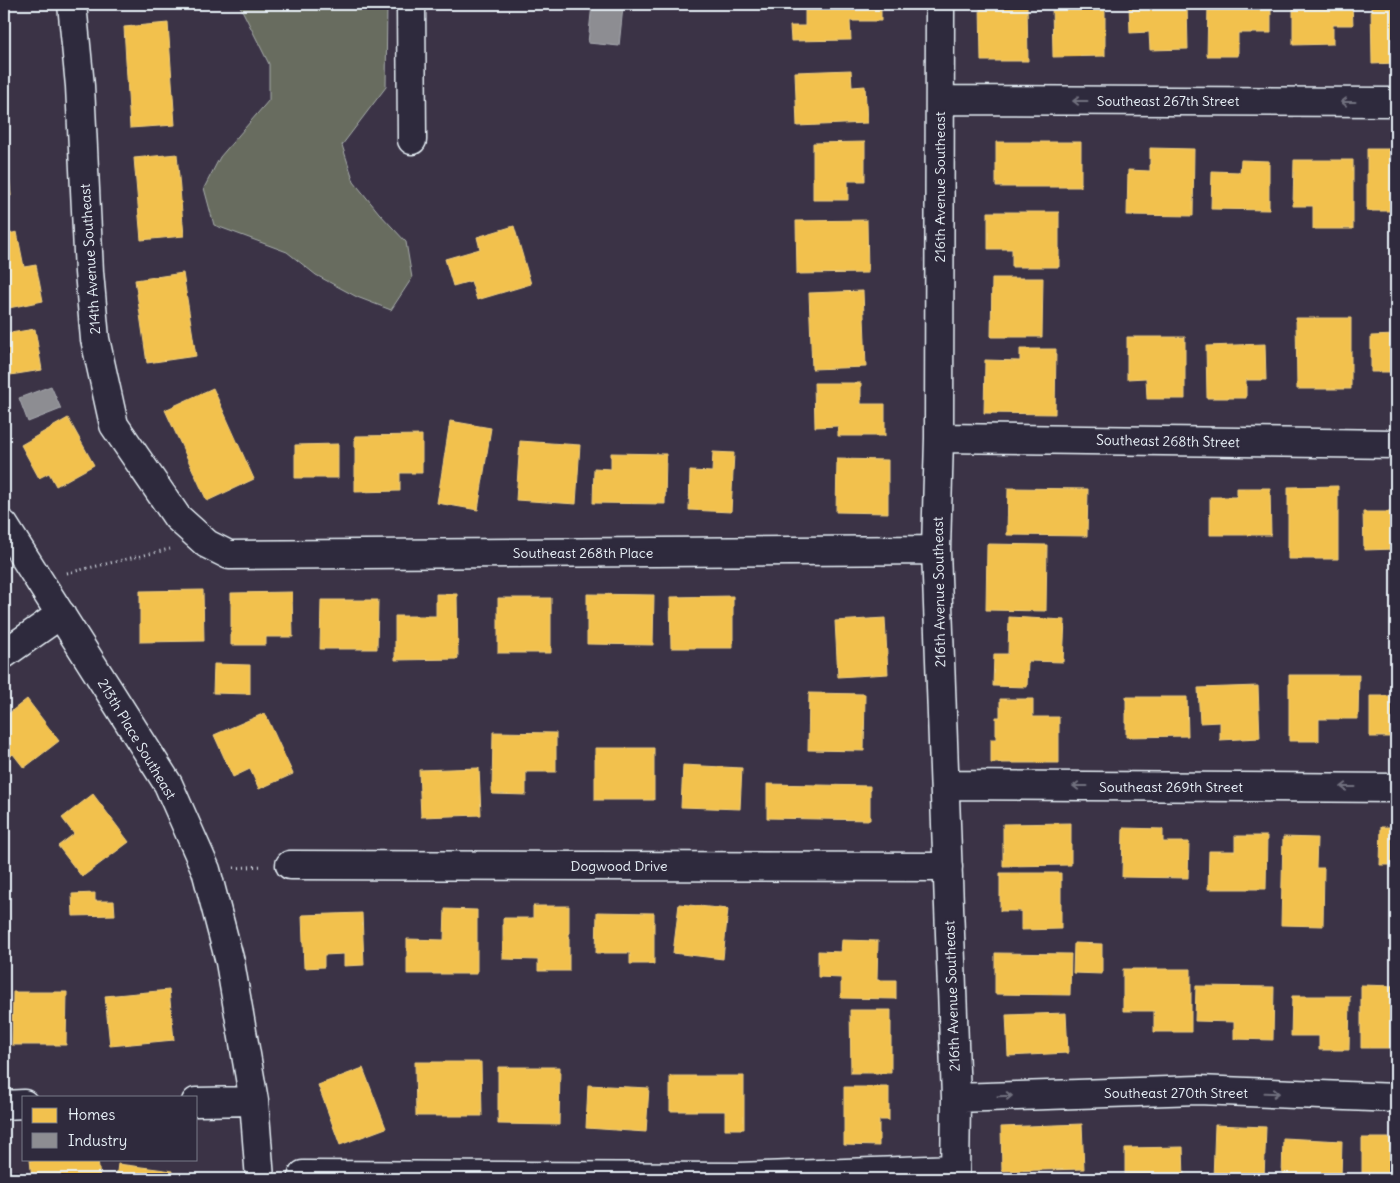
<svg xmlns="http://www.w3.org/2000/svg" width="1400" height="1183" viewBox="0 0 1400 1183" font-family="Delius,sans-serif">
<style>
.green{fill:#676c5f;stroke:#a8aeac}
.homes{fill:#f2c14e;stroke:#efcf81}
.industry{fill:#8d8d92;stroke:#a8abb1}
.lines{fill:none;stroke-linecap:round;stroke-linejoin:round}
.minor-casing{stroke:#e8f1f8;stroke-width:31}
.path{stroke:#e8f1f8;stroke-width:3;stroke-dasharray:1 4;stroke-linecap:butt}
.minor{stroke:#2f2a3d;stroke-width:28}
.oneway{stroke:#70707e}
.labels{text-anchor:middle;stroke-width:5;stroke-linejoin:round;paint-order:stroke}
.street-label{font-size:14px;fill:#e8f1f8;stroke:#2f2a3d}
</style>
<rect width="100%" height="100%" fill="#3b3346"/>
<filter id="ink" filterUnits="userSpaceOnUse"><feTurbulence type="fractalNoise" baseFrequency=".02" numOctaves="2"/><feDisplacementMap in="SourceGraphic" scale="10" xChannelSelector="R" yChannelSelector="G"/><feConvolveMatrix kernelMatrix="1 2 1 2 8 2 1 2 1" color-interpolation-filters="sRGB"/></filter>
<g filter="url(#ink)">
<path class="green" d="M239,4H387L386,87L342,145L354,182L379,213L406,242L412,278L391,310L357,297L316,275L287,252L214,225L204,188L220,157L269,100V64Z"/>
<path class="homes" d="M805,4H881V21H850L851,40L791,41L790,26H805Z
M980,4H1027L1028,61H981Z
M1052,4H1105V56L1053,57Z
M1129,4H1187L1188,49L1150,50L1149,32L1130,33Z
M1208,4H1271V33H1238V56H1207Z
M1293,4H1352L1353,25H1333V44L1293,45Z
M1371,4H1396V63L1372,64Z
M168,23L175,125L130,128L124,27Z
M851,70L852,87L865,86L867,123L797,126L795,72Z
M4,120L11,196H4Z
M865,142V181H848V200H813V143Z
M996,142H1081V187H996Z
M1150,148L1194,149L1193,216L1127,215L1128,170L1150,171Z
M1367,149H1396V211H1367Z
M177,154L184,236L141,240L134,158Z
M1241,160L1269,161V210L1211,209L1212,171L1240,172Z
M1294,160H1353V229H1313V206H1293Z
M988,212H1059V267H1012V249H988Z
M867,220L868,273L797,274L796,221Z
M514,226L531,284L477,300L471,281L453,286L445,259L480,249L477,237Z
M17,232L24,267L36,265L43,301L4,309V235Z
M183,273L196,356L147,363L135,280Z
M992,278H1043L1042,337H991Z
M863,291L866,367L812,369L809,293Z
M1296,318H1351V389H1297Z
M35,329L42,370L4,376V334Z
M1396,335V372H1371V336Z
M1127,337H1185V399H1147L1146,378L1127,379Z
M1265,344L1266,380H1246V398H1207L1206,346Z
M1020,349H1056L1055,414L984,413L985,360L1020,361Z
M814,383H861V404H885V436H838V426L815,427Z
M213,388L254,479L207,501L165,410Z
M68,418L94,465L56,486L49,473L39,478L21,445Z
M450,421L491,428L478,510L437,503Z
M422,435V473H400V491L355,492V436Z
M520,441L580,445L576,504L516,500Z
M338,444V478H295V445Z
M713,452L734,453L731,512L689,510L690,471L712,472Z
M611,453L666,454L665,504L593,503L594,468L611,469Z
M837,459L888,460V513L836,512Z
M1396,484V549L1364,550L1363,512H1395L1394,485Z
M1338,486V559H1288V487Z
M1008,488L1088,489L1087,536L1007,535Z
M1237,488H1270L1271,535H1210V497H1237Z
M987,544L1047,545L1046,611L986,610Z
M203,590L204,641L140,642V591Z
M292,592L293,637H266V645H231V593Z
M436,594H457L458,659L395,660V616H436Z
M587,594L654,595L653,645L587,644Z
M733,596V648H671L670,597Z
M498,598H551V653H498Z
M321,600H378L377,649H320Z
M1009,617L1065,620L1063,662L1028,661L1027,687L993,686L994,654H1008Z
M885,618L888,674L838,677L835,621Z
M214,664L250,665V694L213,693Z
M1289,675H1359L1358,719H1319V741H1289Z
M1258,686L1260,738L1220,740V722L1200,723L1198,688Z
M809,693L865,694L864,751L808,750Z
M1370,696H1396V737H1370Z
M1126,697H1187L1188,736L1126,737Z
M27,699L59,741L24,768L13,754L4,762V717Z
M1000,699H1033V717H1059V763H991V739H996V717H1000Z
M265,713L293,774L259,789L250,769L233,777L214,735Z
M493,732L556,733V772H526V795L492,794Z
M595,748H654V800H595Z
M683,765L742,768L740,809L681,807Z
M479,768L481,815L421,817L419,770Z
M767,784L870,786V820L767,818Z
M93,794L129,842L82,877L58,846L74,834L62,818Z
M1071,823V865L1003,866V824Z
M1381,827H1396V865H1380Z
M1123,828L1163,829V842H1189L1188,878L1122,877Z
M1235,836H1267L1266,889H1208L1209,851H1235Z
M1283,837L1317,838L1316,868H1324L1323,926L1281,925Z
M1000,873H1061V929L1021,930V911H1000Z
M95,893V901H114L115,915L73,916L72,894Z
M679,904L728,909L723,959L673,953Z
M533,906H569V971H538V960L503,959V918H533Z
M445,909L477,910V974H407V939L444,940Z
M597,912L654,913V964H630V953H596Z
M362,913L364,965L344,966V954L324,955V967L304,968L302,915Z
M842,940L878,941L877,980H896V999L841,998V978L818,977V951L841,952Z
M1074,943L1102,944V974L1073,973Z
M995,953L1071,954L1070,995L995,994Z
M1123,969H1191V1032H1154V1011H1123Z
M1361,985L1396,986V1048H1361Z
M1196,986L1274,987L1273,1040L1234,1039V1022L1195,1021Z
M169,990L174,1040L110,1046L105,996Z
M13,992H67L66,1045H12Z
M1292,996H1350L1349,1050H1319V1036H1291Z
M850,1010H891V1073H851Z
M1066,1013L1068,1053L1008,1056L1006,1015Z
M415,1062H481L482,1116H416Z
M498,1067H560L559,1125L498,1124Z
M363,1068L386,1128L340,1145L318,1085Z
M670,1076H744V1129H725V1111H670Z
M588,1085L649,1088L646,1132L586,1128Z
M844,1087H889V1120H879V1146L844,1145Z
M1082,1124L1084,1169L1002,1171L1001,1127Z
M1215,1125L1266,1127L1264,1179H1213Z
M1283,1138L1342,1141L1341,1179H1282Z
M1362,1138H1396V1179H1362Z
M1183,1147L1184,1179H1125V1148Z
M98,1159L100,1179H32L30,1160Z
M118,1164L173,1171L172,1179H116Z"/>
<path class="industry" d="M592,4L623,7L619,46L588,43Z
M51,386L61,409L28,422L19,398Z"/>
<g class="lines">
<g class="minor-casing">
<path id="minor" d="M72,4L80,86L89,272L95,339L114,425L177,517L207,544L229,555L936,550
M411,4L412,140
M940,4L939,438L936,550L956,1098L955,1179
M940,100L1396,102
M939,438L1396,444
M4,525L168,784L206,870L230,962L254,1101L260,1179
M4,654L61,614
M945,785L1396,788
M290,865L948,867
M956,1098L1198,1090L1396,1098
M196,1102L254,1101
M4,1105L24,1104
M303,1175L739,1177L955,1169"/>
</g>
<path class="path" d="M67,573L170,549
M234,868L262,866"/>
<use href="#minor" class="minor"/>
</g>
<defs><path id="oneway-shaft" d="M-6 0H5M1.5-3L5.5 0L1.5 3" fill="none" stroke-width="1.6" stroke-linecap="round" stroke-linejoin="round" transform="scale(1.25)"/></defs>
<g class="oneway">
<use href="#oneway-shaft" transform="translate(1080 101) rotate(-180)"/>
<use href="#oneway-shaft" transform="translate(1348 102) rotate(-180)"/>
<use href="#oneway-shaft" transform="translate(1080 786) rotate(-180)"/>
<use href="#oneway-shaft" transform="translate(1348 787) rotate(-180)"/>
<use href="#oneway-shaft" transform="translate(1272 1093) rotate(2)"/>
<use href="#oneway-shaft" transform="translate(1005 1096) rotate(-2)"/>
</g>
</g>
<g class="labels">
<g class="street-label">
<text x="1168" y="106">Southeast 267th Street</text>
<text transform="translate(940 187) rotate(-90)" y="5">216th Avenue Southeast</text>
<text transform="translate(90 259) rotate(-94)" y="5">214th Avenue Southeast</text>
<text transform="translate(1168 441) rotate(1)" y="5">Southeast 268th Street</text>
<text x="583" y="558">Southeast 268th Place</text>
<text transform="translate(939 592) rotate(-91)" y="5">216th Avenue Southeast</text>
<text transform="translate(137 739) rotate(59)" y="5">213th Place Southeast</text>
<text x="1171" y="792">Southeast 269th Street</text>
<text x="619" y="871">Dogwood Drive</text>
<text transform="translate(952 996) rotate(-92)" y="5">216th Avenue Southeast</text>
<text x="1176" y="1098">Southeast 270th Street</text>
</g>
</g>
<rect width="1400" height="1183" fill="none" stroke="#2f2a3d" stroke-width="20"/>
<rect x="10" y="10" width="1380" height="1163" fill="none" stroke="#e8f1f8" stroke-width="2" filter="url(#ink)"/>
<rect x="22" y="1096" width="175" height="65" fill="#2f2a3d" stroke="#797a88"/>
<rect x="32" y="1108" width="25" height="15" fill="#f2c14e" stroke="#797a88"/>
<text x="68" y="1120" font-size="15" fill="#e8f1f8">Homes</text>
<rect x="32" y="1133" width="25" height="15" fill="#8d8d92" stroke="#797a88"/>
<text x="68" y="1146" font-size="15" fill="#e8f1f8">Industry</text>
</svg>
